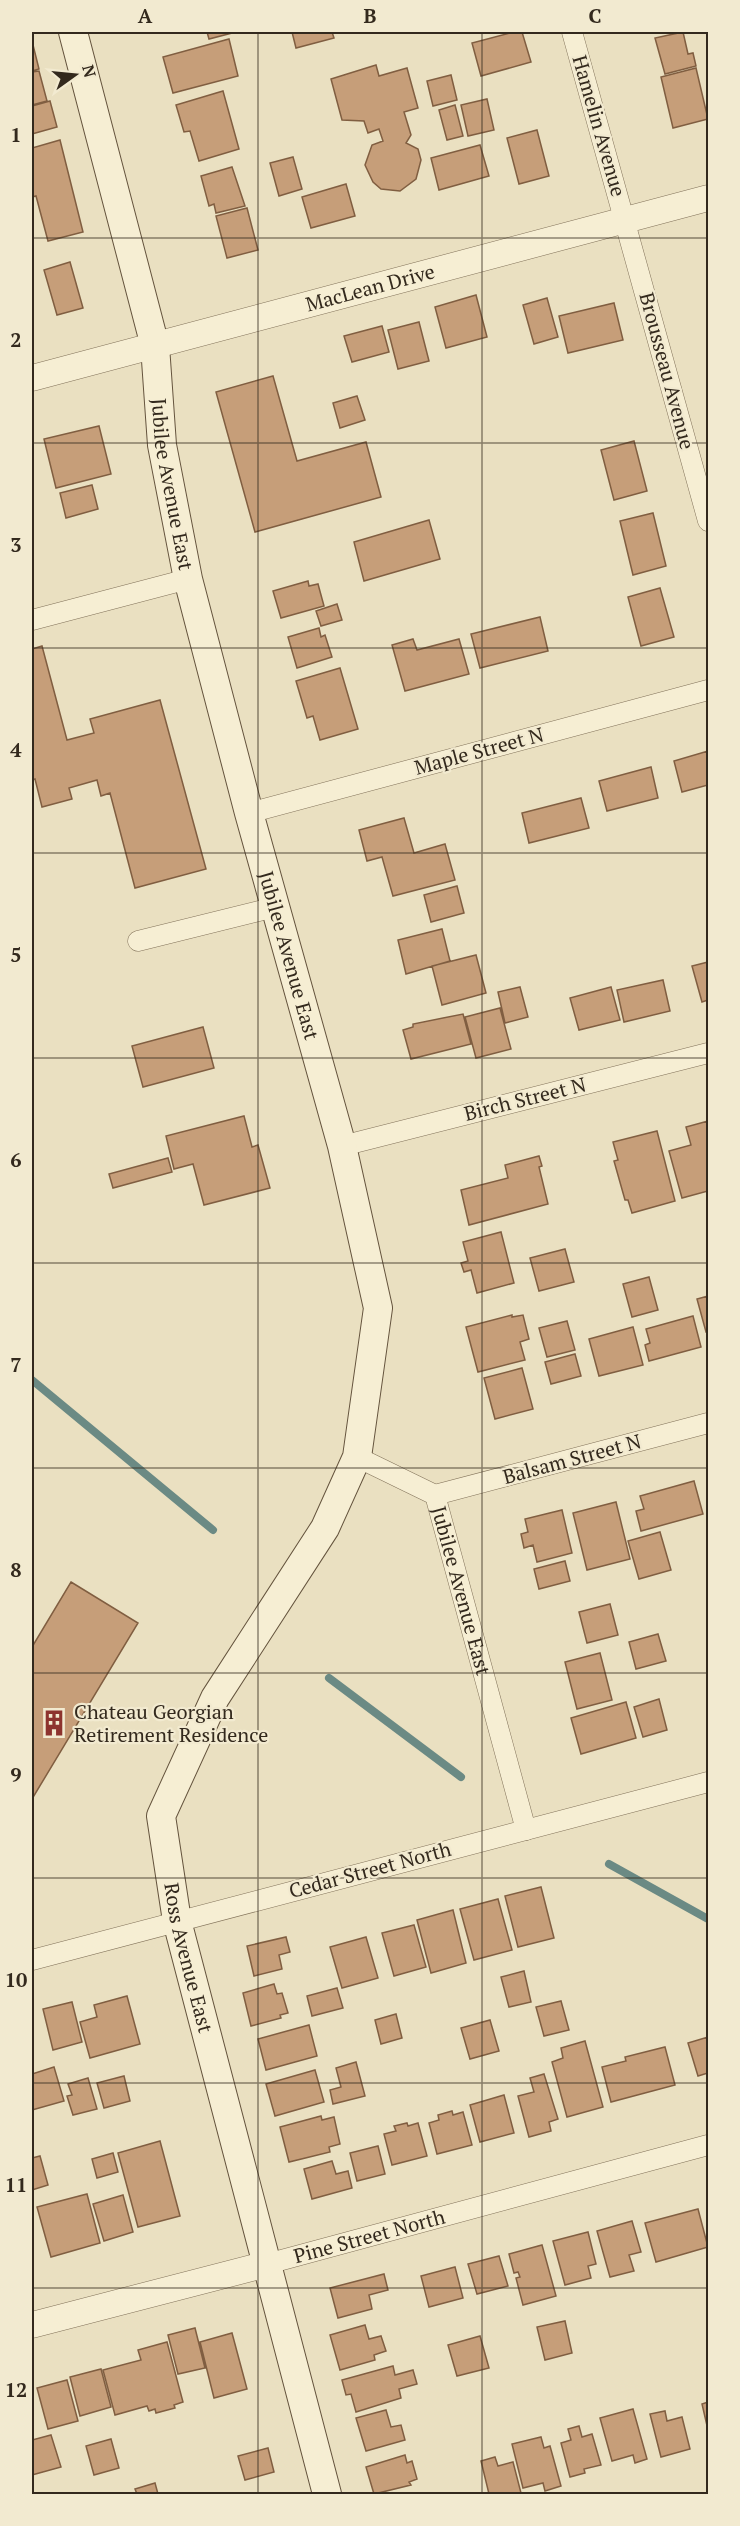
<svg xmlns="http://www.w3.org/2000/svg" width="740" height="2526" viewBox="0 0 740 2526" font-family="'PT Serif',serif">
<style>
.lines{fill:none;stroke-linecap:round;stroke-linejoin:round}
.stream{stroke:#6b8a84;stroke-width:8}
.building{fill:#c69e79;stroke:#805e41;stroke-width:1.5}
.minor-casing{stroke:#82725a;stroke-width:21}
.tertiary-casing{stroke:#82725a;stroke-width:27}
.secondary-casing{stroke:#64533d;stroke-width:30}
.minor{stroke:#f6eed3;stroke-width:20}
.tertiary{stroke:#f6eed3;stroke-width:26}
.secondary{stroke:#f6eed3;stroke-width:28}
.grid{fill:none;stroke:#33291d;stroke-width:1.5;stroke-opacity:0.55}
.labels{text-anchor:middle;stroke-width:4.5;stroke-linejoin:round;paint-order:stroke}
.street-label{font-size:20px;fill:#33291d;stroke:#f2ead0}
.poi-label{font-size:20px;fill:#33291d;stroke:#f2ead0;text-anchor:start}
.neatline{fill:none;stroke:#33291d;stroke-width:2}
.grid-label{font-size:20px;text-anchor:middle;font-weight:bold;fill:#33291d}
</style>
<rect width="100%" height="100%" fill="#eae0c1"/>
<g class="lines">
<path class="stream" d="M32,1380L213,1530
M329,1678L461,1777
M609,1864L708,1919"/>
</g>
<path class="building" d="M207,32H236L209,39Z
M292,32H332L334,38L296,48Z
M514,32H522L531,62L481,76L472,43Z
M683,32L688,54L693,53L696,66L665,74L655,38Z
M229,39L238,76L173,93L163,57Z
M32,41L39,69L32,71Z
M376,65L379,76L407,68L418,108L404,112L411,135L406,143L418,149L421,160L416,179L400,191L381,189L373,182L365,165L372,145L383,141L379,129L368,133L364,121L342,120L331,79Z
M696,68L708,119L673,128L661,77Z
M39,71L47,101L32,105V72Z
M451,75L457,100L433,106L427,81Z
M223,91L239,149L199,161L190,131L184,132L176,105Z
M487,99L494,130L468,136L461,105Z
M50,101L57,127L32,134V106Z
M455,105L463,136L447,140L439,110Z
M537,130L549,176L519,184L507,138Z
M60,140L83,232L48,241L36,196L32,197V148Z
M480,145L489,176L439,190L431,158Z
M293,157L302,189L279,196L270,163Z
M232,167L245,206L216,213L214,204L209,206L201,176Z
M346,184L355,216L311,228L302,197Z
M247,208L258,250L227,258L216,216Z
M70,262L83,308L57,315L44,270Z
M476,295L487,337L446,348L435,307Z
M547,298L558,337L534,344L523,305Z
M614,303L623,340L568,353L559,316Z
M419,322L429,361L398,369L388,330Z
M382,326L389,352L352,362L344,336Z
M273,376L297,461L366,442L381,497L255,532L216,392Z
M357,396L365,420L340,428L333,403Z
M99,426L111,474L56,488L44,439Z
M634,441L647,491L614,500L601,450Z
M92,485L98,509L66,518L60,493Z
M653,513L666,566L633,575L620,521Z
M429,520L440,559L364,581L354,542Z
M308,581L309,586L318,584L324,606L281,618L273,591Z
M660,588L674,637L641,646L628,597Z
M337,604L342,620L321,626L316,611Z
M540,617L548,651L480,668L471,634Z
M319,628L321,637L325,635L332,657L297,668L288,637Z
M413,639L417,650L459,639L469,674L405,691L392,645Z
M42,646L67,740L94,733L90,719L160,700L206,869L135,888L110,793L101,796L97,780L69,788L72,799L42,807L35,779L32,780V649Z
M340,668L358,729L320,740L313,716L307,718L296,681Z
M708,751V785L682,792L674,761Z
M651,767L658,798L607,811L599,781Z
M581,798L589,828L529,843L522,813Z
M404,818L414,853L445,844L455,880L393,896L382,857L367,861L359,830Z
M457,886L464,913L431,922L424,895Z
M442,929L450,961L406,974L398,940Z
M476,955L486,993L442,1005L432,966Z
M708,962V1000L702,1002L692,966Z
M663,980L670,1011L624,1022L617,990Z
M520,987L528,1017L505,1023L498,992Z
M611,987L620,1020L579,1030L570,998Z
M500,1008L511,1049L476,1058L465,1017Z
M463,1014L471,1044L411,1059L403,1030L413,1027V1024Z
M203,1027L214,1068L143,1087L132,1046Z
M244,1116L252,1147L258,1145L270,1188L204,1205L193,1164L174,1169L166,1136Z
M708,1121V1191L682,1198L669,1151L691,1145L686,1127Z
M657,1131L675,1201L632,1213L628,1200H625L614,1161L618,1160L613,1142Z
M539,1156L542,1166L539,1167L548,1204L469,1225L461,1190L508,1178L505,1165Z
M168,1158L172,1172L113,1188L109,1174Z
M501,1232L514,1283L477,1293L471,1270L464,1272L461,1263L468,1261L463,1242Z
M565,1249L574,1282L539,1291L530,1258Z
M649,1277L658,1310L632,1317L623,1284Z
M708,1296V1331L706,1332L697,1299Z
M512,1315V1317L523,1315L529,1339L520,1342L525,1360L478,1372L466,1327Z
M693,1316L701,1347L649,1361L645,1345L650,1343L646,1329Z
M567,1321L575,1350L547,1357L539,1328Z
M633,1327L643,1365L599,1376L589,1339Z
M575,1354L581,1376L551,1384L545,1362Z
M522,1368L533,1409L495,1419L484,1378Z
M694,1481L703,1514L641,1531L636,1511L644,1509L640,1496Z
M616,1502L630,1559L587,1570L573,1513Z
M562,1510L572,1553L537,1562L533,1545L524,1548L521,1534L528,1532L525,1519Z
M660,1532L671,1570L639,1579L628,1541Z
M565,1561L570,1581L539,1589L534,1569Z
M71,1582L138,1623L32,1799V1647Z
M610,1604L618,1635L587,1643L579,1612Z
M658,1634L666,1661L636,1669L629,1642Z
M600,1653L612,1700L577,1709L565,1662Z
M659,1699L667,1730L643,1737L634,1707Z
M626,1702L636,1738L581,1754L571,1718Z
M541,1887L554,1938L518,1947L505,1896Z
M498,1899L512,1950L474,1960L460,1909Z
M453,1910L466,1963L431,1973L417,1920Z
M414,1925L426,1967L394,1976L382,1933Z
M286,1937L290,1952L279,1955L282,1969L254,1976L247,1946Z
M366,1937L378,1978L342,1988L330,1947Z
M524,1971L531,2002L509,2007L501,1977Z
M274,1984L277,1994L282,1993L288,2013L280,2015L281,2018L251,2026L243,1993Z
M337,1988L343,2008L312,2016L307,1996Z
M127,1996L140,2044L90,2058L80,2022L97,2017L94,2005Z
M561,2001L569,2030L544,2036L536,2007Z
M72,2002L82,2042L53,2050L43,2009Z
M396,2014L402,2038L381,2044L375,2020Z
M490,2020L499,2051L470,2059L461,2028Z
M309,2025L317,2056L266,2070L258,2039Z
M708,2037V2073L698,2076L688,2043Z
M585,2041L603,2107L567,2117L552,2062L563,2058L561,2048Z
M665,2047L675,2085L611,2102L602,2067L626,2061L625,2057Z
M356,2062L365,2096L333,2104L330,2090L341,2087L336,2068Z
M54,2067L64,2101L32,2110V2074Z
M315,2070L324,2102L275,2116L266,2084Z
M544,2074L558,2119L549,2122L551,2131L529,2137L518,2096L534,2092L530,2078Z
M124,2076L130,2101L104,2108L97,2083Z
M88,2078L97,2109L73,2115L67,2096L72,2095L68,2084Z
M504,2095L514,2133L480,2142L470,2105Z
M452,2111L453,2115L463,2112L472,2145L437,2154L429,2123L439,2120L438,2115Z
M321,2116L322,2120L334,2117L340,2144L329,2147L330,2152L289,2162L280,2127Z
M407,2123L408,2126L418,2123L427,2156L392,2165L384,2134L396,2131L394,2126Z
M160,2141L180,2216L138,2227L118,2153Z
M378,2146L385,2174L357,2181L350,2153Z
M113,2153L118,2172L97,2178L92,2159Z
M40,2156L48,2185L32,2190V2158Z
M332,2161L336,2174L348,2171L352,2188L312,2199L304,2169Z
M87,2194L100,2243L51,2257L37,2207Z
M123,2195L133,2232L104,2241L93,2204Z
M698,2209L708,2247L656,2262L645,2223Z
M632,2221L641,2252L629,2255L634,2271L610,2277L597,2231Z
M588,2232L596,2264L588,2266L591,2278L565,2285L553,2241Z
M542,2245L556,2296L523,2305L516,2278L520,2277L518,2272L514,2273L509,2254Z
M499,2256L508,2286L477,2294L468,2264Z
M455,2267L463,2298L429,2307L421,2276Z
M384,2274L388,2290L369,2295L372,2309L338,2318L330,2288Z
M565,2321L572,2353L545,2360L537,2327Z
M365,2325L369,2339L381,2336L386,2351L374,2355L375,2360L340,2370L330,2335Z
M195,2328L205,2368L178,2374L168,2335Z
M232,2333L247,2389L214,2398L200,2342Z
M480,2336L489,2368L457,2376L448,2345Z
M167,2342L183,2402L174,2405L175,2408L156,2413L155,2409L149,2411L147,2406L115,2415L103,2370L141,2360L138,2350Z
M393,2366L395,2375L413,2370L417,2384L399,2389L401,2398L356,2412L351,2394L346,2395L342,2380Z
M101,2369L111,2407L80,2416L70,2377Z
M67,2380L78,2421L48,2429L37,2388Z
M708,2402V2430L702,2404Z
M633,2409L647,2459L635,2463L633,2455L612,2461L600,2418Z
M386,2410L391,2427L401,2425L405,2440L366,2451L356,2418Z
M665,2411L667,2421L682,2417L690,2449L661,2457L650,2414Z
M579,2426L582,2437L592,2434L601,2465L584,2469L585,2473L570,2477L561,2443L571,2440L568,2429Z
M51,2435L61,2467L32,2475V2440Z
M541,2437L544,2448L550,2446L561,2486L545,2491L543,2483L523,2488L512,2444Z
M111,2439L119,2468L94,2475L86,2446Z
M268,2448L274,2472L245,2480L238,2456Z
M405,2455L407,2463L412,2461L417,2479L409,2482L411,2485L374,2494L366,2467Z
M495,2457L498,2466L513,2462L521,2493L489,2494L481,2461Z
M155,2483L158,2494H137L135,2489Z"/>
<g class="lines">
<g class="minor-casing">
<g id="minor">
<path d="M572,32L708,521"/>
<path d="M32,620L188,579"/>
<path d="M249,813L708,690"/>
<path d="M138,941L275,907"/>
<path d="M342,1146L708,1053"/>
<path id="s1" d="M357,1457L435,1495L526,1830"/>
<path d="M435,1495L708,1423"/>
<path d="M32,1960L708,1782"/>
<path id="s2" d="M267,2264L708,2145"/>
</g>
</g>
<g class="tertiary-casing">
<g id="tertiary">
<path id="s3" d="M32,378L708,198"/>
<path d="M32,2325L267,2264"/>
</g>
</g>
<g class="secondary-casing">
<g id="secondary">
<path id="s4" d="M73,32L155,346L162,445L188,579L249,813L342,1146L378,1308L357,1457L325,1528L215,1698L161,1816L177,1921L327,2494"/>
</g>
</g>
<use href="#minor" class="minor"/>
<use href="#tertiary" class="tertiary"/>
<use href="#secondary" class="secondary"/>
</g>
<path class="grid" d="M258,32V2494M482,32V2494M32,238H708M32,443H708M32,648H708M32,853H708M32,1058H708M32,1263H708M32,1468H708M32,1673H708M32,1878H708M32,2083H708M32,2288H708"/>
<defs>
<g id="building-bare" transform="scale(2.07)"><path d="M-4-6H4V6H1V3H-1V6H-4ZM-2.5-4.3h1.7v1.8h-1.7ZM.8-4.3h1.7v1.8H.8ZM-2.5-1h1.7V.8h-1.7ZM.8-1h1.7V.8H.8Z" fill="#8d332e" stroke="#f2ead0" stroke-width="2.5" paint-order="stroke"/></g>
</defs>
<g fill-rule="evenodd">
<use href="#building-bare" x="54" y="1723"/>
</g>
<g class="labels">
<g class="street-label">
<text transform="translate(599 126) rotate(74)" y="7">Hamelin Avenue</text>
<text dy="7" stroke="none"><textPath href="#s3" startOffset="350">MacLean Drive</textPath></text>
<text transform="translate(667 371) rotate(75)" y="7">Brousseau Avenue</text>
<text dy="7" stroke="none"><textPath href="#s4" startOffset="464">Jubilee Avenue East</textPath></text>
<text transform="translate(479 751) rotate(-15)" y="7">Maple Street N</text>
<text dy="7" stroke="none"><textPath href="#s4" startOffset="950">Jubilee Avenue East</textPath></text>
<text transform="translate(525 1099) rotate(-14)" y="7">Birch Street N</text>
<text transform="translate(572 1459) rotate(-15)" y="7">Balsam Street N</text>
<text dy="7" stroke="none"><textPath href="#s1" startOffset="186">Jubilee Avenue East</textPath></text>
<text transform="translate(370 1870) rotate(-15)" y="7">Cedar Street North</text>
<text dy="7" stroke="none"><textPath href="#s4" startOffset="2019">Ross Avenue East</textPath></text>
<text dy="7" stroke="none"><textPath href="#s2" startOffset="106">Pine Street North</textPath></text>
</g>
<g class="poi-label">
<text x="74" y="1719">Chateau Georgian<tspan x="74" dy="23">Retirement Residence</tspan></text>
</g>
</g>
<rect width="740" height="2526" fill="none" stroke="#f2ead0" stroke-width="66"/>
<g transform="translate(75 75) rotate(75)" stroke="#f2ead0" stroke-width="4.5" paint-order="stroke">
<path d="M0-4.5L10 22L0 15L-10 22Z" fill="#33291d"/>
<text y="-9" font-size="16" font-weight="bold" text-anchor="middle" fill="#33291d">N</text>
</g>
<rect x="33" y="33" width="674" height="2460" class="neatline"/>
<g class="grid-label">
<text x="145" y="23">A</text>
<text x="370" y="23">B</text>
<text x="595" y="23">C</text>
<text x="16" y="142">1</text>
<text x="16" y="347">2</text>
<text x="16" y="552">3</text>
<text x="16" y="757">4</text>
<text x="16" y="962">5</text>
<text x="16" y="1167">6</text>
<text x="16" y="1372">7</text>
<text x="16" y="1577">8</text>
<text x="16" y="1782">9</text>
<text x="16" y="1987">10</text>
<text x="16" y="2192">11</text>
<text x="16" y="2397">12</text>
</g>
</svg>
